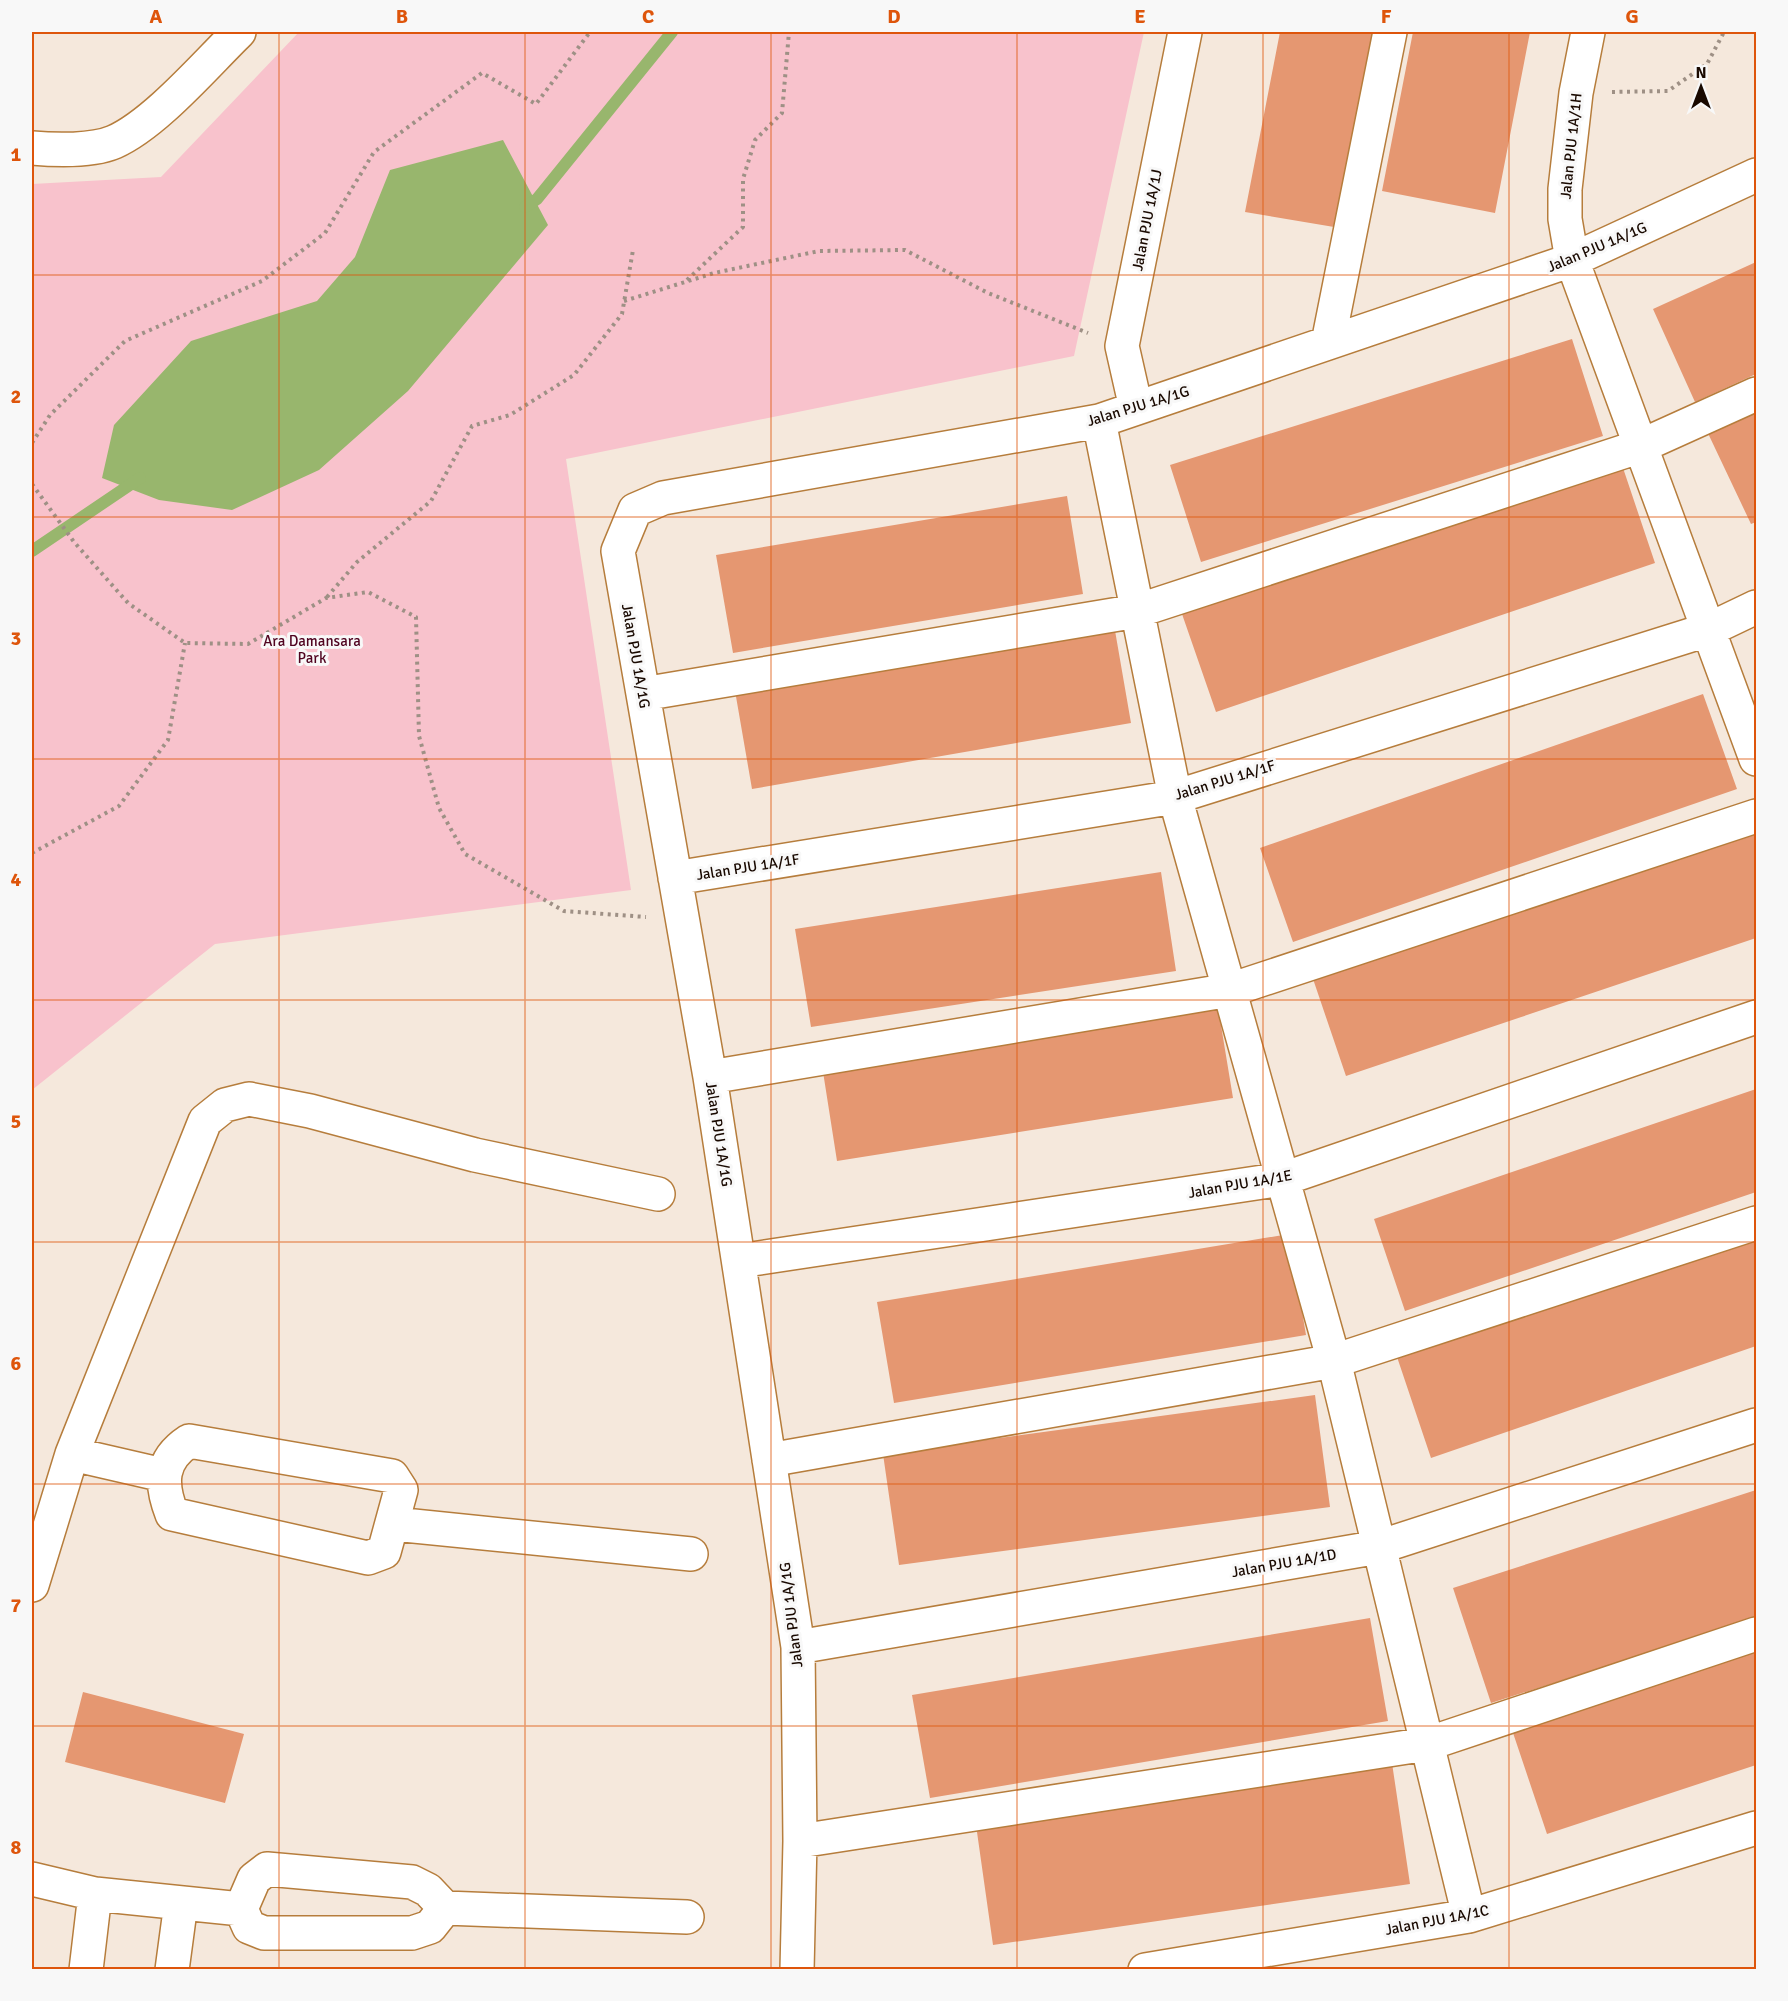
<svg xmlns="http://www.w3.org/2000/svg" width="1788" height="2001" viewBox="0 0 1788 2001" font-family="Signika,sans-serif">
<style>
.green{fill:#f8c2cc}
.water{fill:#98b66d}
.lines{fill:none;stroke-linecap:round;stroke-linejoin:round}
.stream{stroke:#98b66d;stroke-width:12}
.building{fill:#e59771}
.minor-casing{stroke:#b67d3c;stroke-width:36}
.path{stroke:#9e9085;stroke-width:4;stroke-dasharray:3 4.5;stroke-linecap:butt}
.minor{stroke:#fff;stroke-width:33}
.grid{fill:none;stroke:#de550b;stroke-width:1.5;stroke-opacity:0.55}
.labels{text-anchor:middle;stroke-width:6;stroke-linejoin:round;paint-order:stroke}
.street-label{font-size:15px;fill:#190900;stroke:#f8f8f8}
.park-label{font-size:15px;fill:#500420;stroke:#f8f8f8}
.neatline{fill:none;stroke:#de550b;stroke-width:2}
.grid-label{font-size:20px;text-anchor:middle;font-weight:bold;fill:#de550b}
</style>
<rect width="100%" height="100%" fill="#f5e8dc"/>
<path class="green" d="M299,32H1144L1074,356L566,459L631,890L215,944L32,1090V184L161,177Z"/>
<path class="water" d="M503,140L548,225L408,391L319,470L232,510L159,500L102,478L114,425L191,341L317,301L355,257L390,170Z"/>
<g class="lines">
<path class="stream" d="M525,207L537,199L672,32
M32,551L140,478"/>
</g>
<path class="building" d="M1280,32H1380L1340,228L1245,212Z
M1413,32H1530L1495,213L1382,191Z
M1756,262V374L1695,402L1653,309Z
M1572,339L1603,436L1201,562L1170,465Z
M1756,403V522L1751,524L1705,427Z
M1622,465L1655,563L1216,712L1182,614Z
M1067,496L1083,594L733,653L716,555Z
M1113,619L1131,723L752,789L734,685Z
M1703,694L1737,789L1293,942L1260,848Z
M1753,828L1756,838V938L1346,1076L1312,976Z
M1161,872L1176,971L811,1027L795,929Z
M1216,995L1233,1098L837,1161L821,1059Z
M1756,1089V1192L1405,1311L1374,1219Z
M1756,1225V1346L1431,1458L1394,1348Z
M1289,1234L1306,1335L894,1403L877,1302Z
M1315,1395L1330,1507L899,1565L883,1454Z
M1756,1490V1618L1491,1703L1453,1588Z
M1370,1618L1388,1721L930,1798L912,1695Z
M1756,1639V1765L1547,1834L1509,1721Z
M83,1692L244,1734L225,1803L65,1762Z
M1392,1763L1410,1884L993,1945L976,1825Z"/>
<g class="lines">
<g class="minor-casing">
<path id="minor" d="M1588,32L1576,93L1565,189V219L1572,260L1756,759
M32,148C55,150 93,151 114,142C155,124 206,64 239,32
M1328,343L1390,32
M1136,408L1122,346L1185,32
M1099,421L1175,797L1334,1361L1469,1916
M643,694L1137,611L1641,446L1756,394
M675,878L1175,797L1710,629L1756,607
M710,1077L1230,990L1756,816
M739,1261L1283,1179L1756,1017
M189,1441L392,1476L401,1490L384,1552L368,1558L172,1514C160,1484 160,1460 189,1441Z
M72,1454L163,1475
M769,1460L1334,1361L1756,1223
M394,1524L691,1554
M32,1585L72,1454L205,1121L225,1105L249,1099L310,1111L475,1155L658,1194
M798,1647L1379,1547L1756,1425
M800,1841L1427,1744L1756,1634
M32,1879L95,1894L241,1909L249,1927L264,1933H412L430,1927L445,1908L428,1890L412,1882L267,1869L254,1879L241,1909
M445,1908L687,1917
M86,1970L95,1894
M172,1970L181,1903
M797,1970L800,1841L798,1647L710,1077L618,551L635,510L663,498L1099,421L1572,260L1756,175
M1145,1970L1469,1916L1756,1828"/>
</g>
<path class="path" d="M1612,92L1668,91L1707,64L1724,32
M687,280L743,227V179L755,140L782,113L789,32
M624,301L714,273L819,251L905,250L988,293L1088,333
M32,443L50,415L125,341L262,281L325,233L374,152L482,73L536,104L590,32
M32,484L74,542L128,603L185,643L248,644L326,598L368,592L416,617L419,736L439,808L465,854L564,911L646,917
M327,597L357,562L431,501L472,426L510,415L574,375L622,314L633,250
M32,853L119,806L168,740L185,643"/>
<use href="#minor" class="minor"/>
</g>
<path class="grid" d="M279,32V1970M525,32V1970M771,32V1970M1017,32V1970M1263,32V1970M1509,32V1970M32,275H1756M32,517H1756M32,759H1756M32,1000H1756M32,1242H1756M32,1484H1756M32,1726H1756"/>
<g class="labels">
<g class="street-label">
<text transform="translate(1571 146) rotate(-84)" y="5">Jalan PJU 1A/1H</text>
<text transform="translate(1147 220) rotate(-79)" y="5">Jalan PJU 1A/1J</text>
<text transform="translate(1597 247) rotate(-23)" y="5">Jalan PJU 1A/1G</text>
<text transform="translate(1138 406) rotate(-17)" y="5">Jalan PJU 1A/1G</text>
<text transform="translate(636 656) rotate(80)" y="5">Jalan PJU 1A/1G</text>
<text transform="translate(1225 780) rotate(-17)" y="5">Jalan PJU 1A/1F</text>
<text transform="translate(748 867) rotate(-9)" y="5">Jalan PJU 1A/1F</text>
<text transform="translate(719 1134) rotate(81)" y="5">Jalan PJU 1A/1G</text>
<text transform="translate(1240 1184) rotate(-10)" y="5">Jalan PJU 1A/1E</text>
<text transform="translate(1284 1563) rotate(-10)" y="5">Jalan PJU 1A/1D</text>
<text transform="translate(791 1615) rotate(-97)" y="5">Jalan PJU 1A/1G</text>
<text transform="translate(1437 1920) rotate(-11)" y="5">Jalan PJU 1A/1C</text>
</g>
<g class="park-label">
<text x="312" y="646">Ara Damansara<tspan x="312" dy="17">Park</tspan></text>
</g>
</g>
<rect width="1788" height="2001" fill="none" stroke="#f8f8f8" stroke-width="66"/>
<g transform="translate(1701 87)" stroke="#f8f8f8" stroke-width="4.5" paint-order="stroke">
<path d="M0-4.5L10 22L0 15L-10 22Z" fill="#190900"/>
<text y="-9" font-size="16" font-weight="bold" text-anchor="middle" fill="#190900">N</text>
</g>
<rect x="33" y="33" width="1722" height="1935" class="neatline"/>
<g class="grid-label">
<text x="156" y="23">A</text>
<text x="402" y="23">B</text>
<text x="648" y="23">C</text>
<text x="894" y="23">D</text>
<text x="1140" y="23">E</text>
<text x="1386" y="23">F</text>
<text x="1632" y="23">G</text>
<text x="16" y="161">1</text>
<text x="16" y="403">2</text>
<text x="16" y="645">3</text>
<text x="16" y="886">4</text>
<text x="16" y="1128">5</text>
<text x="16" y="1370">6</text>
<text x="16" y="1612">7</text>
<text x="16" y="1854">8</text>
</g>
</svg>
